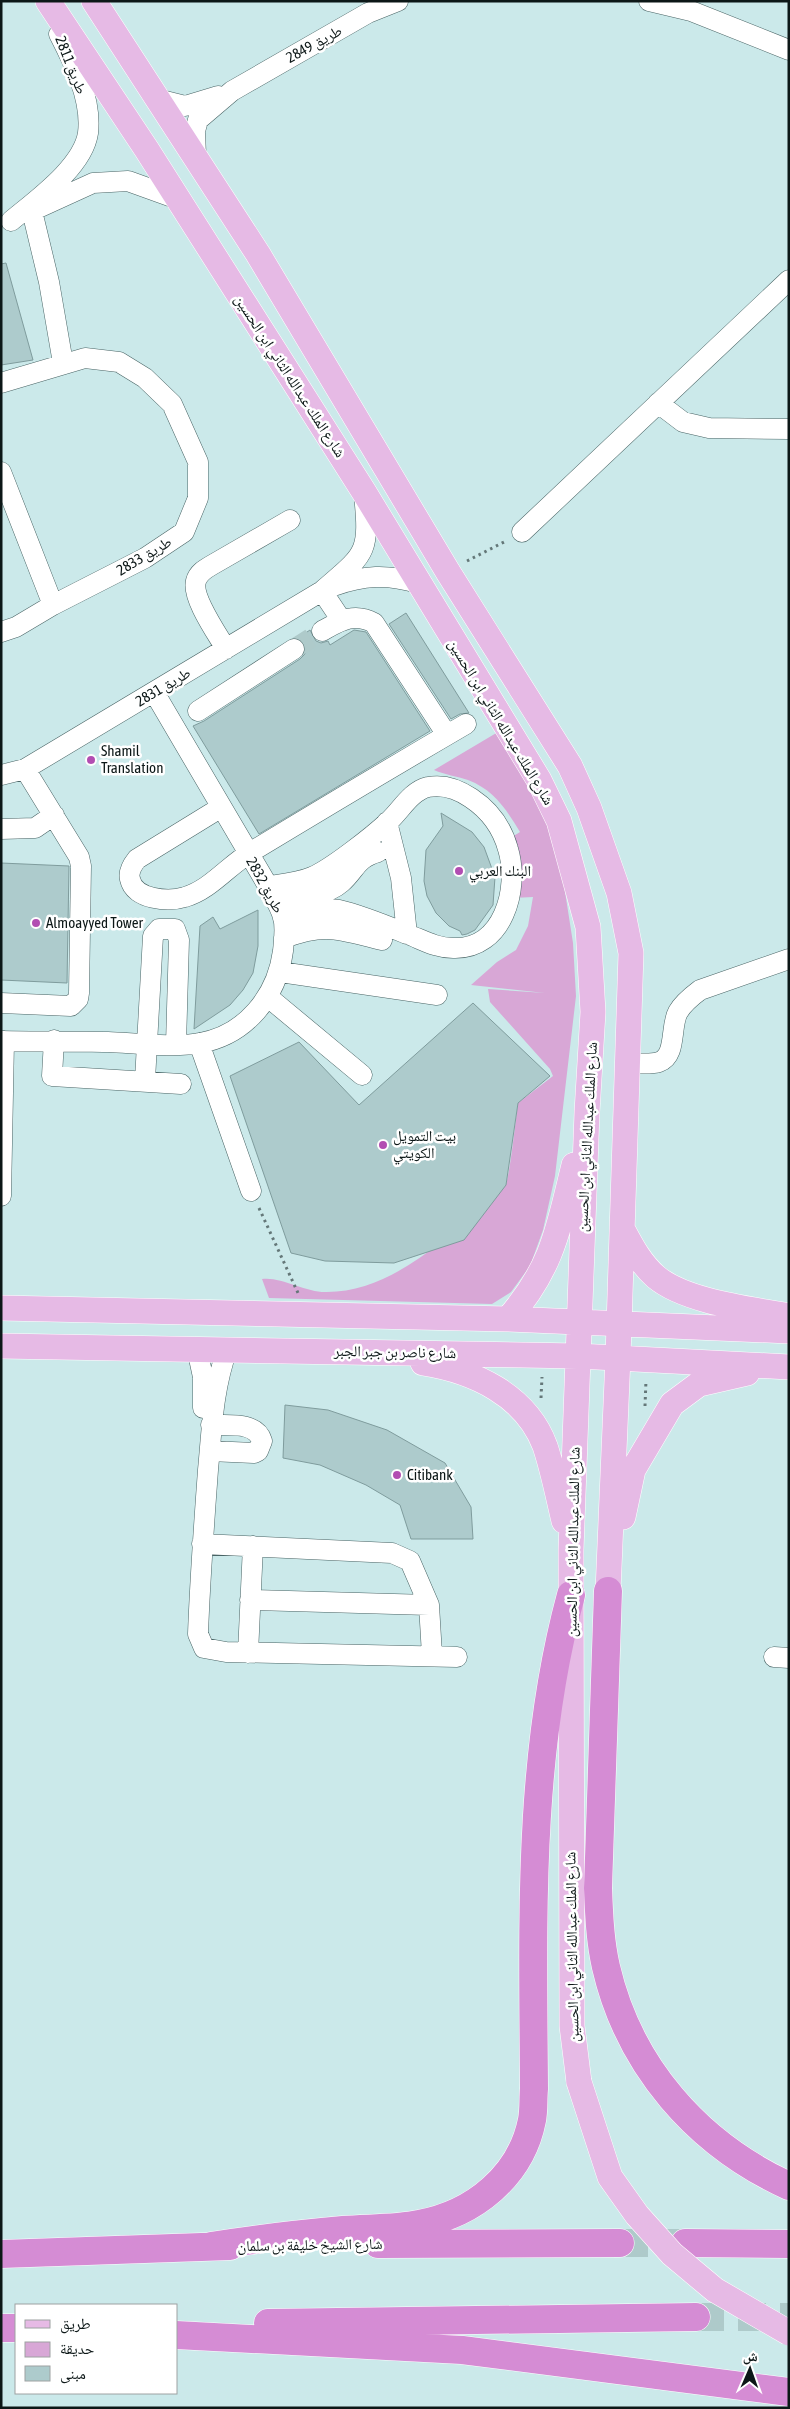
<svg xmlns="http://www.w3.org/2000/svg" width="790" height="2409" viewBox="0 0 790 2409" font-family="'Asap Condensed','Noto Naskh Arabic',sans-serif">
<style>
.green{fill:#d8a7d6}
.building{fill:#adcbcc;stroke:#7f9c9d}
.lines{fill:none;stroke-linecap:round;stroke-linejoin:round}
.minor-tunnel{stroke:#aecaca;stroke-width:20;stroke-dasharray:20 10;stroke-linecap:butt}
.highway-tunnel{stroke:#aecaca;stroke-width:28;stroke-dasharray:28 14;stroke-linecap:butt}
.minor-casing{stroke:#496465;stroke-width:21}
.major-casing{stroke:#fff;stroke-width:26}
.highway-casing{stroke:#fff;stroke-width:29}
.path{stroke:#647778;stroke-width:3;stroke-dasharray:2.5 4;stroke-linecap:butt}
.minor{stroke:#fff;stroke-width:20}
.major{stroke:#e6bae5;stroke-width:25}
.highway{stroke:#d58cd4;stroke-width:28}
.major-bridge-casing{stroke:#fff;stroke-width:26;stroke-linecap:butt}
.major-bridge{stroke:#e6bae5;stroke-width:25}
.poi-dot{fill:#b24db2;stroke:#fff;stroke-width:2}
.labels{text-anchor:middle;stroke-width:5;stroke-linejoin:round;paint-order:stroke}
.street-label{font-size:15px;fill:#0c1717;stroke:#fff}
.poi-label{font-size:15px;fill:#0c1717;stroke:#fff;text-anchor:start}
</style>
<rect width="100%" height="100%" fill="#cbe9ea"/>
<path class="green" d="M498,732L543,813L561,866L573,943L576,996L555,1176L543,1230L530,1266L511,1292L492,1304L269,1298L262,1279C279,1276 306,1292 325,1292C385,1293 438,1246 480,1209C487,1202 500,1194 505,1186C510,1178 516,1116 518,1103L553,1076L550,1069L490,1002L488,989L545,993L471,985L497,962L516,950L528,926L533,897L513,898L507,840L520,832C506,809 494,790 468,780C457,776 445,775 434,770Z"/>
<path class="building" d="M6,263L33,360L1,365V264Z
M406,613L469,713L460,714L451,719L389,624Z
M310,630L316,641L321,643L328,641L330,645L354,630L366,632L430,731L259,834L193,726L204,721L300,659L305,654L306,648L304,642L298,638Z
M441,813L472,832L484,847L495,877L493,905L475,930L467,934L462,935L460,931L449,926L436,913L427,896L424,881L426,850L443,826Z
M1,863L69,866L67,983L1,980Z
M258,910V946L253,973L243,990L230,1005L194,1029L200,926L213,917L220,929Z
M473,1003L550,1076L518,1103L506,1185L464,1240L394,1263L325,1261L291,1253L230,1076L299,1042L359,1105Z
M285,1405L328,1410L387,1430L445,1463L471,1507L473,1539H411L400,1505L366,1485L320,1465L283,1458Z"/>
<g class="lines">
<path class="minor-tunnel" d="M294,649L322,631"/>
<path class="highway-tunnel" d="M620,2243H684
M696,2317H789"/>
<g class="minor-casing">
<path id="minor" d="M649,1L691,11L789,50
M157,99L185,106L218,96
M196,157L195,131L198,120L232,91L368,13L398,1
M36,209L93,183L128,181L178,199
M32,211L49,282L63,363
M11,221C36,200 83,167 88,133C92,99 74,63 59,34
M1,383L85,358L119,362L145,378L172,404L198,462V498L184,532L145,558L53,605L16,627L1,632
M658,403L683,422L709,428L789,429
M1,472L53,605
M522,532L789,280
M333,586C364,575 387,574 418,583
M322,591L342,621
M322,631C340,621 354,612 374,623L447,735
M226,649C218,635 191,597 196,581C198,573 205,569 212,565L290,520
M198,711L294,649
M1,775L25,769L322,591C366,553 370,554 364,494
M220,808L137,859C133,864 128,872 130,879C134,900 169,902 185,897C210,890 229,865 251,852C322,809 394,766 466,724
M387,822L401,878L407,934
M1,829L35,828L54,815
M268,886C283,884 298,883 312,877C331,869 373,836 389,821C401,810 411,791 428,787C444,784 458,789 471,798C489,810 502,827 508,849C520,889 503,950 453,948C436,948 423,940 407,934C385,925 361,915 339,910L329,909L283,918
M274,898C295,896 324,898 341,883C356,870 356,858 378,852
M284,938C327,922 340,930 382,940
M280,972L437,995
M268,997L362,1075
M1,1003L71,1006L78,999L79,993L81,866L79,857L25,769
M54,1040L52,1076L181,1084
M1,1041C37,1042 72,1041 108,1042C134,1043 175,1048 200,1043C246,1035 277,996 283,951C284,941 286,927 283,917C280,906 273,896 268,886L154,692
M199,1043L251,1191
M627,1063C637,1063 650,1065 659,1062C677,1056 670,1026 678,1012C683,1003 692,996 700,990L789,959
M145,1080L153,936L159,929H175L179,940L176,1044
M1,1196L4,1041
M197,1349L203,1377V1408
M227,1350C213,1389 212,1428 208,1470C204,1524 200,1579 198,1634L204,1648L226,1652L457,1657
M210,1451L254,1453L258,1451L262,1441C256,1421 228,1426 211,1425
M202,1544L392,1553L410,1561L429,1605L432,1655
M250,1600L429,1605
M248,1653L253,1546
M774,1657L789,1658"/>
</g>
<g class="major-casing">
<path id="major" d="M48,1L147,150L364,492L539,780L559,821L588,927L593,1012L587,1112L571,1550L572,2026L579,2082
M94,1L258,254L448,572L570,766L589,808L619,893L631,953L618,1357L608,1591
M623,1230C632,1247 641,1264 656,1277C686,1302 751,1309 789,1316
M1,1308L508,1319L789,1331
M508,1319C553,1267 558,1230 574,1165
M1,1346L578,1356L789,1367
M423,1363C474,1371 526,1395 545,1446C553,1470 558,1496 564,1521
M623,1517L633,1470L672,1404L699,1384L747,1373"/>
</g>
<g class="highway-casing">
<path id="highway" d="M608,1591L598,1888C599,1914 600,1941 606,1967C629,2066 697,2144 789,2186
M685,2243L789,2244
M378,2244L620,2243
M211,2246C255,2239 299,2234 343,2230C368,2228 395,2229 419,2224C474,2214 521,2176 532,2120C534,2110 533,2099 534,2089C533,1925 527,1756 571,1595
M1,2254L230,2246
M268,2323L696,2317
M1,2328H16
M176,2335L462,2350L789,2392"/>
</g>
<path class="path" d="M467,561L506,541
M259,1208L298,1293
M541,1398L542,1377
M645,1406L646,1380"/>
<use href="#minor" class="minor"/>
<use href="#major" class="major"/>
<use href="#highway" class="highway"/>
<g class="major-bridge-casing">
<path id="major-bridge" d="M579,2082L610,2177L637,2215L672,2254L715,2290L789,2333"/>
</g>
<use href="#major-bridge" class="major-bridge"/>
</g>
<g class="poi-dot">
<circle cx="91" cy="760" r="5"/>
<circle cx="459" cy="871" r="5"/>
<circle cx="36" cy="923" r="5"/>
<circle cx="383" cy="1145" r="5"/>
<circle cx="397" cy="1475" r="5"/>
</g>
<g class="labels">
<g class="street-label">
<text transform="translate(314 44) rotate(-29)" y="5">طريق 2849</text>
<text transform="translate(71 65) rotate(68)" y="5">طريق 2811</text>
<text transform="translate(290 376) rotate(57)" y="5">شارع الملك عبدالله الثاني ابن الحسين</text>
<text transform="translate(144 556) rotate(-31)" y="5">طريق 2833</text>
<text transform="translate(163 687) rotate(-31)" y="5">طريق 2831</text>
<text transform="translate(501 722) rotate(59)" y="5">شارع الملك عبدالله الثاني ابن الحسين</text>
<text transform="translate(265 885) rotate(61)" y="5">طريق 2832</text>
<text transform="translate(587 1137) rotate(-87)" y="5">شارع الملك عبدالله الثاني ابن الحسين</text>
<text transform="translate(395 1352) rotate(1)" y="5">شارع ناصر بن جبر الجبر</text>
<text transform="translate(573 1542) rotate(-89)" y="5">شارع الملك عبدالله الثاني ابن الحسين</text>
<text transform="translate(572 1947) rotate(-91)" y="5">شارع الملك عبدالله الثاني ابن الحسين</text>
<text transform="translate(310 2245) rotate(-1)" y="5">شارع الشيخ خليفة بن سلمان</text>
</g>
<g class="poi-label">
<text x="101" y="756">Shamil<tspan x="101" dy="17">Translation</tspan></text>
<text x="469" y="876">البنك العربي</text>
<text x="46" y="928">Almoayyed Tower</text>
<text x="393" y="1141">بيت التمويل<tspan x="393" dy="17">الكويتي</tspan></text>
<text x="407" y="1480">Citibank</text>
</g>
</g>
<rect width="790" height="2409" fill="none" stroke="#0c1717" stroke-width="5"/>
<rect x="15" y="2304" width="162" height="90" fill="#ffffff" stroke="#9ea2a2"/>
<rect x="25" y="2320" width="25" height="8" fill="#e6bae5" stroke="#9ea2a2"/>
<text x="60" y="2329" font-size="15" fill="#0c1717">طريق</text>
<rect x="25" y="2342" width="25" height="15" fill="#d8a7d6" stroke="#9ea2a2"/>
<text x="60" y="2354" font-size="15" fill="#0c1717">حديقة</text>
<rect x="25" y="2366" width="25" height="15" fill="#adcbcc" stroke="#9ea2a2"/>
<text x="60" y="2379" font-size="15" fill="#0c1717">مبنى</text>
<g transform="translate(750 2369) rotate(2)" stroke="#ffffff" stroke-width="4" paint-order="stroke">
<path d="M0-4L9 19L0 12L-9 19Z" fill="#0c1717"/>
<text y="-8" font-size="14" font-weight="bold" text-anchor="middle" fill="#0c1717">ش</text>
</g>
</svg>
